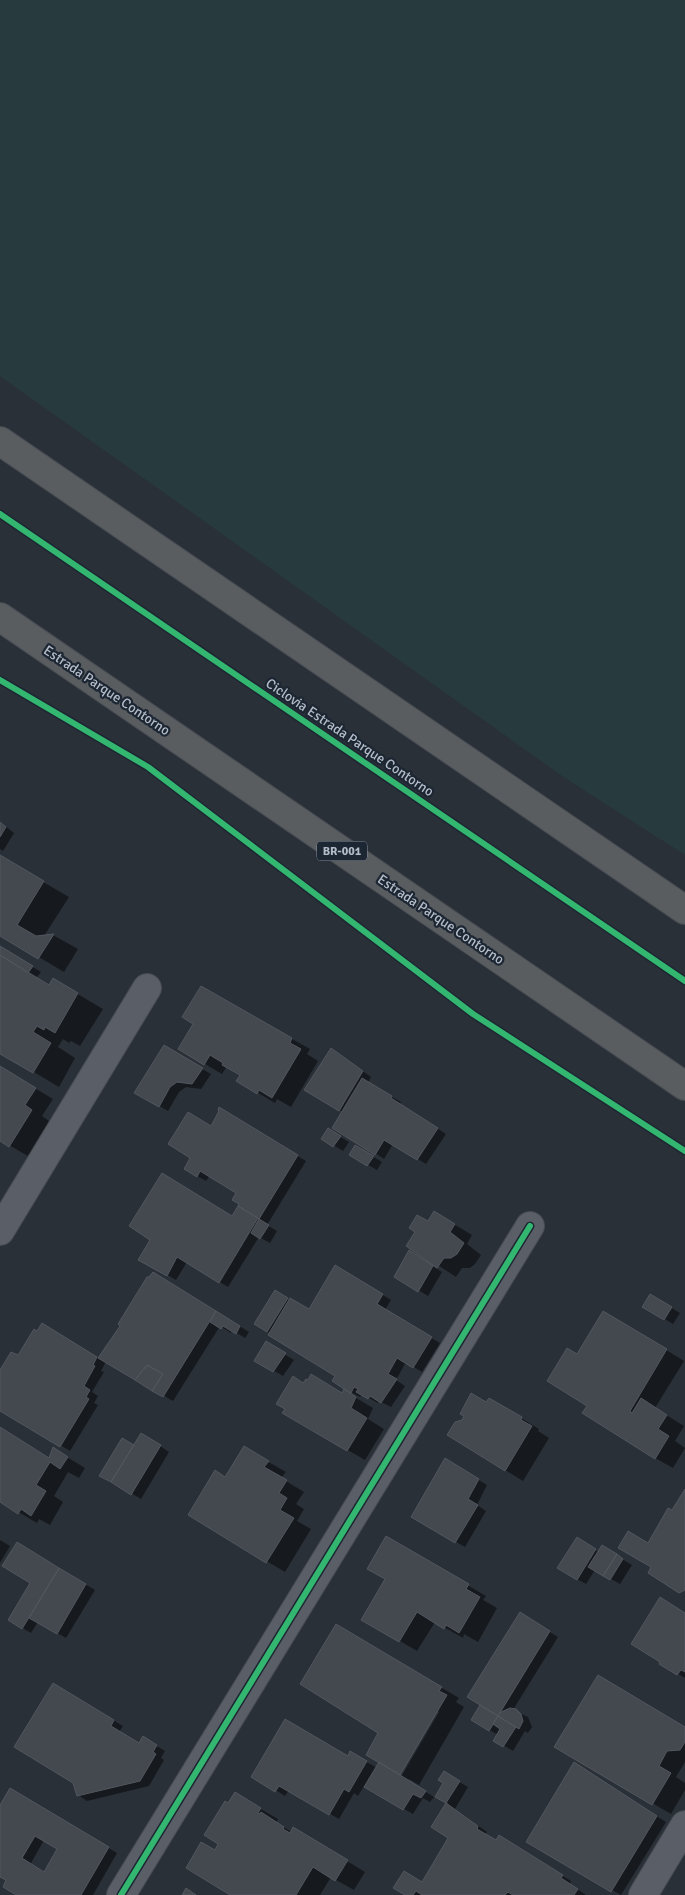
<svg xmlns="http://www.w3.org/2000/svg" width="685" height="1895" viewBox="0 0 685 1895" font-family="Signika,sans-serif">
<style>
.green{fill:#273a3e}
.shadow{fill:#0007;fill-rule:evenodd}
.building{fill:#444950;stroke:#52575f;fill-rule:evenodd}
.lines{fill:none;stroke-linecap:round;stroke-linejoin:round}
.street-casing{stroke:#484c53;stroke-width:30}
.highway-casing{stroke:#474c53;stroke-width:30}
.street{stroke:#5a5e66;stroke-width:28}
.highway{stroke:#5a5d60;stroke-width:28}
.cycleway-casing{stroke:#1d2633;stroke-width:9}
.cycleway{stroke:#33b770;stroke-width:6}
.labels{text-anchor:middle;stroke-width:4.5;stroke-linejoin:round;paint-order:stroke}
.shield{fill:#1d2633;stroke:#878f9c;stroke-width:1}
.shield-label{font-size:12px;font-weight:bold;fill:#b4bcc9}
.street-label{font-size:14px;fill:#b4bcc9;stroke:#1d2633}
</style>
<rect width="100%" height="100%" fill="#2a3038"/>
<path class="green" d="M0,0H685V855L565,778L0,376Z"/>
<path class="shadow" d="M0,822L14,833L3,851L0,849Z
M0,857L69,897L44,936L53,935L78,949L64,972L0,934Z
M0,947L41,972L36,978L49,986L54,980L103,1009L80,1046L71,1041L69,1043L63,1039L58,1047L75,1058L59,1087L0,1052Z
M201,988L310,1049L307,1054L318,1061L291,1107L277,1099L275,1103L238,1081L242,1075L227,1066L222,1074L205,1064L195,1024Z
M165,1047L211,1074L201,1089L186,1087L179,1092L168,1111L136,1092Z
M340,1055L371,1077L368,1083L401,1102L400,1104L446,1134L426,1164L393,1144L384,1159L375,1153L343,1112L306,1090Z
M0,1067L53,1099L42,1116L49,1121L28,1156L0,1140Z
M220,1109L306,1161L267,1225L277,1231L270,1243L259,1237L228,1287L187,1262L176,1280L140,1259L151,1240L233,1218L240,1207L238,1193L210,1175L206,1181L197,1176L211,1127L221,1111Z
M329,1130L349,1142L343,1151L323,1139Z
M356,1146L382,1162L377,1170L351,1155Z
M452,1223L472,1235L467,1244L481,1255L475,1264L470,1268H462L456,1277L407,1245Z
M418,1257L442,1272L428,1296L395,1276Z
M336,1266L391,1300L385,1310L440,1343L422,1372L406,1362L396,1380L405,1386L391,1407L379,1401L378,1403L362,1394L360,1397L349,1391L348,1393L373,1408L368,1419L384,1429L365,1460L284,1413L304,1384L342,1394L346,1389L337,1375L255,1324L275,1292L309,1311Z
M153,1274L249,1332L245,1338L232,1330L231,1333L220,1326L173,1401L106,1361L101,1371L104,1372L92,1392L98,1396L94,1403L98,1405L70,1451L0,1409V1372L18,1356L42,1325L99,1359Z
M650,1295L680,1313L673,1324L643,1306Z
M621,1322L684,1361L655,1408L684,1426L675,1441L685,1448L673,1468L655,1458L589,1405Z
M266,1343L294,1360L283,1376L256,1360Z
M490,1399L539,1429L538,1431L549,1438L523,1481L448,1435L466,1416L486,1404Z
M0,1428L50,1459L54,1449L85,1468L79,1478L68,1472L54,1496L63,1502L50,1525L39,1519L37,1523L0,1501Z
M151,1440L169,1452L141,1499L101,1475Z
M244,1448L286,1472L281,1478L304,1492L296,1504L304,1509L297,1521L311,1529L285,1572L189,1515L226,1478Z
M446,1460L487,1485L477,1505L486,1511L465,1547L413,1517Z
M387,1538L486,1596L483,1600L497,1608L478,1642L464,1634L463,1638L435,1622L417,1651L363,1619L386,1579Z
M578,1539L599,1552L602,1547L632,1565L620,1584L595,1570L586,1584L577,1579Z
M0,1540L10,1546L0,1563Z
M17,1544L95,1590L66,1638L38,1622L31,1633L9,1620L31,1583Z
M521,1614L558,1637L513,1710L528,1717L532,1727L528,1733L525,1731L513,1751L495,1740L498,1735L473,1720L482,1705Z
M685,1614V1678L661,1664Z
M354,1636L459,1698L456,1702L464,1707L419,1785L409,1779L408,1781L434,1797L430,1802L423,1798L413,1814L364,1786L358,1796L354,1793L339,1819L289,1790L285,1796L253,1776L348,1757L351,1753L377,1768L381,1762L380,1732ZM437,1711L439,1712L401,1777L399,1775Z
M54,1685L123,1726L119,1732L140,1745L143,1738L165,1751L161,1758L164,1760L149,1786L87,1801L78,1795Z
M685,1728V1762L676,1777L685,1783V1790L671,1814L556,1747Z
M583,1769L666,1822L621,1895L528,1842Z
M444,1773L468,1787L455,1809L487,1832L485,1835L496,1842H508L571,1881L570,1884L586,1895H408L422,1883L450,1837L432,1827L448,1803L437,1796L445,1783Z
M11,1790L117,1853L93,1895H17L8,1880L0,1875V1808ZM44,1840L59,1849L45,1873L30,1865Z
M235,1794L278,1819L276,1823L292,1832L311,1839L365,1872L354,1890L331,1877L320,1895H233L215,1852L220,1843L228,1805Z"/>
<path class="building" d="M0,822L6,827L0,837Z
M0,855L44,881L17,925L36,936L54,934L38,959L0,936Z
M0,946L33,966L28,973L0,955Z
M0,955L49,985L53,978L78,993L55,1033L45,1027L44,1030L37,1026L33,1032L51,1043L33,1073L0,1054Z
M201,986L292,1038L290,1043L301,1049L272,1098L259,1090L257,1094L236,1081L240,1075L222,1065L223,1063L210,1055L204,1065L178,1049L193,1024L182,1017Z
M164,1045L203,1068L192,1084L177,1082L170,1087L159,1107L134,1093Z
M331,1048L363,1071L339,1111L304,1090Z
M0,1066L36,1088L25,1105L32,1110L9,1147L0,1141Z
M362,1078L392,1096L391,1098L438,1128L417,1160L384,1140L375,1155L332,1128Z
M219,1107L298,1155L259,1219L238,1206L239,1204L232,1200L236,1193L200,1171L197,1177L184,1169L190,1158L168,1144L188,1112L211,1126L219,1111L218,1110Z
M328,1128L341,1136L333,1147L321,1139Z
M355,1145L374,1156L367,1166L349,1155Z
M162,1173L232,1216L238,1206L258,1218L219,1283L177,1257L167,1276L138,1260L150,1240L129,1226Z
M434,1211L455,1224L450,1232L464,1243L457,1254L451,1258H444L437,1268L406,1246L415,1232L409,1228L417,1215L428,1221Z
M259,1219L269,1225L260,1239L251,1233Z
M409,1250L433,1266L418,1292L394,1277Z
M335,1265L383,1294L377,1304L432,1337L413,1368L397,1358L388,1374L397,1379L381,1403L370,1396L368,1399L356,1392L358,1389L354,1387L351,1393L344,1389L332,1381L335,1376L268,1335L290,1298L309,1309Z
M153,1272L216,1311L163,1397L152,1391L163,1374L147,1365L135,1380L98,1358L120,1326L118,1324L147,1277H149Z
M275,1290L288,1298L267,1332L254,1324Z
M650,1294L672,1307L664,1320L642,1307Z
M216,1311L240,1326L236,1334L223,1326L221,1329L210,1322Z
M603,1311L667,1349L630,1411L632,1413L641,1398L667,1415L658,1429L669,1436L655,1459L582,1413L587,1406L547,1381L567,1348L577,1354Z
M42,1323L97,1357L93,1365L95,1366L84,1386L90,1390L86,1397L89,1399L60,1447L0,1411V1370L11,1352L18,1355L34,1329L37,1331Z
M266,1341L286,1353L273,1372L254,1361Z
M147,1365L163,1374L152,1391L135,1380Z
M311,1374L342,1393L344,1389L356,1397L351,1408L367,1418L347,1451L282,1413L285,1409L276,1404L293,1376L303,1383L306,1379L308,1380Z
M471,1393L486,1402L489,1398L522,1417L521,1420L532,1426L505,1471L447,1435L455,1422L462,1420L464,1416L460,1414Z
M0,1427L49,1458L53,1447L68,1457L60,1469L50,1462L36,1485L46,1491L31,1516L21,1509L18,1514L0,1502Z
M141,1433L161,1445L131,1495L111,1482Z
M122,1438L134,1445L111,1482L99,1476Z
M244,1446L269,1461L264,1467L287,1480L279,1493L287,1498L280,1510L294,1518L266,1563L188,1515L215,1470L225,1477Z
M445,1458L479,1479L468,1499L478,1505L455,1543L411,1517Z
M685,1489V1590L679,1593L648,1573L651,1567L618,1548L628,1531L648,1543L668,1508L672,1510Z
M386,1536L469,1584L466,1589L480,1597L459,1633L446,1625L444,1629L417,1612L399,1642L361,1620L385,1579L367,1569Z
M577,1537L596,1549L577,1580L557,1568Z
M17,1542L59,1568L22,1629L8,1620L30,1583L2,1566Z
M602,1545L617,1554L603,1576L588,1567Z
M617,1554L623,1559L610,1580L603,1576Z
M59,1568L86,1584L57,1634L29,1618Z
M660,1597L685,1613V1672L681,1670L677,1675L659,1664L660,1662L631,1644Z
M520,1612L550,1631L498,1716L467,1697Z
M336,1624L442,1687L439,1691L447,1695L400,1775L366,1755L378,1733L300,1684Z
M598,1675L685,1727V1742L680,1750L667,1751L659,1766L671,1773L652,1805L554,1747Z
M53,1683L114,1720L111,1726L139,1743L143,1736L157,1745L153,1752L156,1754L140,1781L77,1796L73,1783L14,1747Z
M480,1705L498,1716L489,1731L471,1720Z
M510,1708L516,1709L521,1714L523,1721L519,1729L498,1716L501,1712Z
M498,1716L516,1727L503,1747L493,1741L500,1729L493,1724Z
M285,1719L348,1756L350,1751L367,1761L349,1792L344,1789L329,1815L279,1786L275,1792L251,1777Z
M379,1762L400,1775L426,1791L421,1798L413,1794L403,1810L364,1787Z
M574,1762L657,1816L611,1892L526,1842Z
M444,1771L460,1781L446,1803L435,1797L443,1783L438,1780Z
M10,1788L109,1847L81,1895H16L3,1887L6,1880L0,1877V1805ZM35,1836L57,1849L44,1872L22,1858Z
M235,1792L261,1808L258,1813L260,1814L261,1812L284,1827L283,1829L290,1833L293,1827L348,1860L335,1881L313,1867L296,1895H230L186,1868L201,1842L215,1850L218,1844L204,1835L225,1801L228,1803Z
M446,1803L478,1826L477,1829L496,1840L499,1835L563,1875L561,1878L578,1889L574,1895H513L508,1892L505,1895H422L416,1891L413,1895H405L393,1888L404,1871L422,1882L448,1838L431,1827Z
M186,1888L196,1895H182Z"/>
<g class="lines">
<g class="street-casing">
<path id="street" d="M0,1231L147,988
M121,1895L530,1226
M643,1895L685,1825"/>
</g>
<g class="highway-casing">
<path id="highway" d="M0,441L685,910
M0,617L685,1086"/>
</g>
<use href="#street" class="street"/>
<use href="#highway" class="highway"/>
<g class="cycleway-casing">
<path id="cycleway" d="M0,514L685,981
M0,680L148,767L473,1014L685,1151
M121,1895L530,1226"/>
</g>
<use href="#cycleway" class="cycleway"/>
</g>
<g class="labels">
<rect class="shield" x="317" y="841.5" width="50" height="19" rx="4"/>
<g class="shield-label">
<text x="342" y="855">BR-001</text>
</g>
<g class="street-label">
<text transform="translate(107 690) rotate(34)" y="5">Estrada Parque Contorno</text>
<text transform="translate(350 737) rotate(34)" y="5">Ciclovia Estrada Parque Contorno</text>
<text transform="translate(441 919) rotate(34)" y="5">Estrada Parque Contorno</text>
</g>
</g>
</svg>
